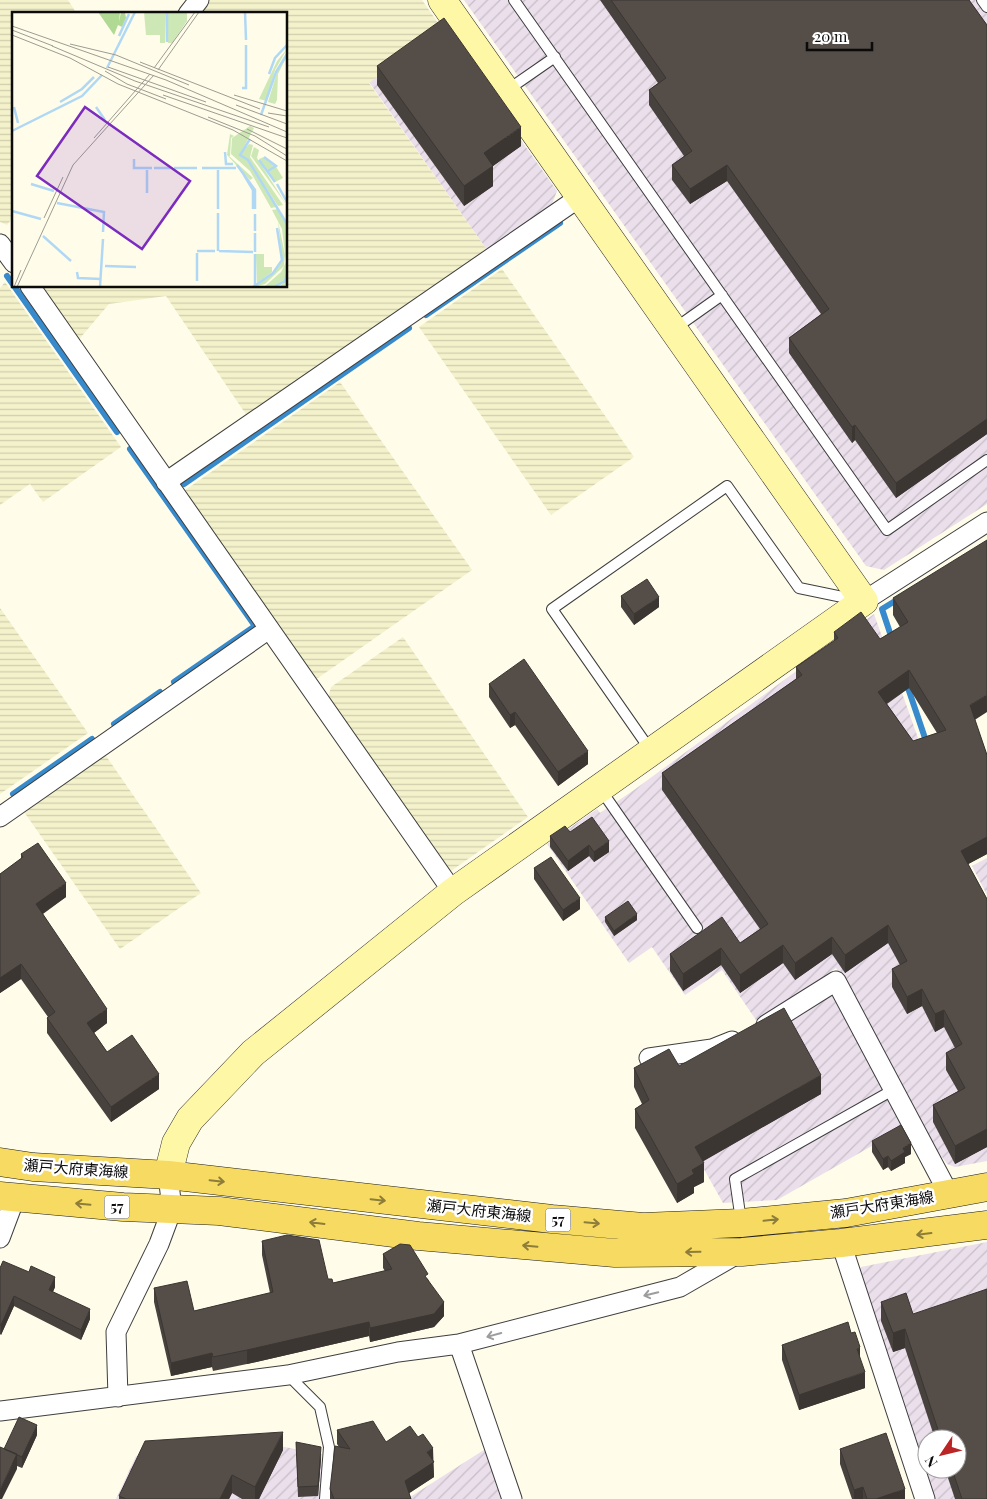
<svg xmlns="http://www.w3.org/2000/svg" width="987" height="1499" viewBox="0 0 987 1499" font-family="'Playfair Display','Noto Sans JP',serif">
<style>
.industrial{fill:url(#industrial-furrows);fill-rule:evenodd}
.farmland{fill:url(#farmland-rules)}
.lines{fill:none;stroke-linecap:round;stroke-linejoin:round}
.stream{stroke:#378acc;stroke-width:6}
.lane-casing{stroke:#3e3e3e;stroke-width:12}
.street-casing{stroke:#3e3e3e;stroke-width:21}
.secondary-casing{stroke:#2d2d2d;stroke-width:29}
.primary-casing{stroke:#1c1c1c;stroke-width:29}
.lane{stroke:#fff;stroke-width:10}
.street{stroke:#fff;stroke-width:19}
.secondary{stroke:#fef8a6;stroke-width:28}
.primary{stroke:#f7da61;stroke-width:28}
.wall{fill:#48423e;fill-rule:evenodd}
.shaded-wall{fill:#3b3632}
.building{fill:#544d48;stroke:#3b3632;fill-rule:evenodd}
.oneway{stroke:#8d7d3a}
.oneway2{stroke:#9d9d9d}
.labels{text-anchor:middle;stroke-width:5;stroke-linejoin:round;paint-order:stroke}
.shield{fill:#fff;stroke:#545454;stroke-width:1}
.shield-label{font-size:14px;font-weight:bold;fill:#0b0b0b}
.street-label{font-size:15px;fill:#0b0b0b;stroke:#fff}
.inset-river{fill:none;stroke:#b0d8f5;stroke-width:2.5}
.inset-road{fill:none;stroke:#9d9c91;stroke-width:1}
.view{fill:#7b2cbf;fill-opacity:0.15;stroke:#7b2cbf;stroke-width:2.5}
.inset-edge{fill:none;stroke:#0b0b0b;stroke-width:2.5}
</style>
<defs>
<pattern id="industrial-furrows" width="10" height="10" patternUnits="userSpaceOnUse" patternTransform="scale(1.25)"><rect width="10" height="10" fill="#eadfeb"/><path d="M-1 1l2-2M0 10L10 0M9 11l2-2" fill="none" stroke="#c7bec8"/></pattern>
<pattern id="farmland-rules" width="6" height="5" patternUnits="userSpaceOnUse" patternTransform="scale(1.25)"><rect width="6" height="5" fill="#f4f2cb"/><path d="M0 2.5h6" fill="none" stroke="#d0cead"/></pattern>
</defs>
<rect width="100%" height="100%" fill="#fffcea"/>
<path class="industrial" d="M464,0H987V504L884,570L866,566Z
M443,30L557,191L552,204L487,250L369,82Z
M874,614L967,876L987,913V1161L955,1167L947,1164L924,1132L836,968L758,1023L722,970L685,995L652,947L629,963L547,844L597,809L600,813L634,790Z
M987,858V895L972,866Z
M831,993L907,1126L777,1200L723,1203L647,1068L709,1056Z
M987,1242V1499H935L858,1271L861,1267ZM927,1439H957V1469H927Z
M252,1441L322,1454L320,1499H116L136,1456Z
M487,1448L504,1499H407Z"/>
<path class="farmland" d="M0,0H68L77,14H14V216L7,225L0,222Z
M208,0H422L443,30L369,83L487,250L247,416L166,296L109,304L76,343L38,286H286V14H197Z
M502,269L634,457L551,515L419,327Z
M5,282L121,447L43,502L30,484L0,505V288Z
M340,382L472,570L318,678L311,677L181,493Z
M0,608L88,733L0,794Z
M403,637L528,817L448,873L327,701L331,687Z
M104,753L201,893L120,949L22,809Z"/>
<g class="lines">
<path class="stream" d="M7,276L14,286
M14,286L117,432
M426,315L560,223
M130,449L255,626L174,682
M184,484L409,328
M892,639L882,609L900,598
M906,682L927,744
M114,724L160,692
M13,794L92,739"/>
<g class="lane-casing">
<path id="lane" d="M514,0L887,530L987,460
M982,0L987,7
M506,91L555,57
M674,329L722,295
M651,751L552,609L727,486L799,588L857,600
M601,790L697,928
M741,1221L735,1179L893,1090
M288,1375L320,1407L329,1447L325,1499"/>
</g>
<g class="street-casing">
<path id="street" d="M188,14L199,0
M0,244L14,263
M30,286L453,892
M166,482L580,197
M864,601L987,522
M0,817L269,629
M766,1025L836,981L949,1194
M649,1058L712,1049L732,1041
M0,1238L15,1198
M841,1243L925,1499
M459,1344L512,1499
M118,1397L116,1332L159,1244L172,1209L168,1175
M0,1411L288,1375L398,1352L459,1344L680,1287L739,1253"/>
</g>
<g class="secondary-casing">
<path id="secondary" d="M168,1175L176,1143L190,1119L253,1053L453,892L864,601L442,0"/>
</g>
<g class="primary-casing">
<path id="primary" d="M0,1162L33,1167L168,1175L552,1219L643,1227L741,1223L846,1213L987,1187
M0,1196L123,1207L219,1211L418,1236L615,1253L742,1252L841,1243L987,1225"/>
</g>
<use href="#lane" class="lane"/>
<use href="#street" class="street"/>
<use href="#secondary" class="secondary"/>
<use href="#primary" class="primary"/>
</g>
<path class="wall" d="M600,0H969L987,25V434L896,498L855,440L852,443L789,353V338L821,314L727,181L690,204L672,180V165L684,156L649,105V90L658,83Z
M377,66L521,146L493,166V186L464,206L377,85Z
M621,596L659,607L634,625L621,607Z
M893,598L975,720L987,755V854L968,864L987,899V1147L955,1164L933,1122V1105L958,1091L946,1070V1053L955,1048L944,1027L935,1032L922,1006L907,1014L892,987V969L900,965L888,943L845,973L832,954L795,980L783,963L740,993L721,965L683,991L670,971V954L740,943L760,929L662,790V773L796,679V667L834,641V632L880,639L900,627L893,615ZM909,688L937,733L913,741L887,704Z
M489,684L588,764L558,786L515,725L510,728L489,697Z
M570,832L609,852L594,862L589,856L568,871L550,847V836Z
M21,854L66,897L43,914L107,1023L94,1033L107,1052L159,1089L111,1122L47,1033V1018L48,1017L21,979L0,993V874L21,859Z
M534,868L580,909L563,921L534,879Z
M605,917L637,920L614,936L605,922Z
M679,1066L821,1094L703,1161L704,1182L694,1187V1193L677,1203L635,1128V1109L642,1104L634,1087V1068Z
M872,1141L911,1154L905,1157V1163L891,1171L888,1167L883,1170L872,1152Z
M262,1241L328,1279L333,1283L385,1271L383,1268V1254L428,1279L444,1316L434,1327L370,1342L369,1336L247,1364L213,1371L212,1367L171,1376L154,1302V1288L194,1311L270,1293L262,1255Z
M0,1268L55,1287L53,1292L90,1319L81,1340L14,1306L1,1335L0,1334Z
M881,1302L913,1314L987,1499H955L945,1469H957V1439H935L905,1348L893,1352L881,1321Z
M782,1345L865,1388L799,1410L782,1360Z
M337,1430L386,1442L433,1461L434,1477L409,1493L411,1499H330V1489L339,1447L337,1444Z
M37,1435L22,1468L17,1466V1469L4,1449Z
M296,1442L321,1458L318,1496L298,1497Z
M840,1449L905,1499H852L840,1464Z
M283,1450L259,1499H242L232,1493L229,1499H119V1496Z"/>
<path class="shaded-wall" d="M521,127V146L493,166V186L464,206V186L484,153Z
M727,165V181L690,204V189Z
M987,419V434L896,498V483Z
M855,425V440L852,443V427Z
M659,597V607L634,625V614Z
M909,670V688L878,709V692Z
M987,695V712L970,723V705Z
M515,712V725L510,728V715Z
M588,751V764L558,786V772Z
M987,837V854L961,868V851Z
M609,841V852L594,862V852Z
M589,845V856L568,871V861Z
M66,883V897L36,918V904Z
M580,898V909L563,921V910Z
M637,914V920L614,936V931Z
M888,925V943L845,973V955Z
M832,937V954L795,980V963Z
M783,945V963L740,993V975Z
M721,948V965L683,991V974Z
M21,964V979L0,993V978Z
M922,989V1006L907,1014V997Z
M107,1009V1023L87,1038V1023Z
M944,1010V1027L935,1032V1014Z
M159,1074V1089L111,1122V1107Z
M821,1075V1094L695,1166V1147Z
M987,1129V1147L955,1164V1146Z
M911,1143V1154L905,1157V1163L891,1171V1161L903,1148Z
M888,1156V1167L883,1170V1159Z
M704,1163V1182L694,1187V1193L677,1203V1184L692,1170Z
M55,1277V1287L49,1300V1290Z
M14,1296V1306L1,1335V1325Z
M444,1302V1316L434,1327L370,1342V1328Z
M90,1309V1319L81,1340V1330Z
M369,1322V1336L247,1364V1350Z
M905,1329V1348L893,1352V1333Z
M860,1347V1363L857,1349Z
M212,1353V1367L171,1376V1363Z
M865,1372V1388L799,1410V1395Z
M37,1425V1435L22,1468V1457Z
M283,1432V1450L259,1499H255V1487Z
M321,1447V1458L318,1496V1486Z
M433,1448L434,1477L405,1496V1481L427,1452Z
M17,1454V1469L2,1499H0V1490Z
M232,1475V1493L229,1499H220Z
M863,1487V1499H854V1490Z
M905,1489V1499H876Z"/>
<path class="building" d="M611,0H969L987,25V419L896,483L855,425L852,427L789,338L829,309L727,165L690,189L672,165L692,151L649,90L666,78Z
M444,18L521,127L484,153L493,166L464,186L377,66Z
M987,540V695L970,705L987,755V837L961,851L987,899V1129L955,1146L933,1105L965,1088L946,1053L962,1044L944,1010L935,1014L922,989L907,997L892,969L907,961L888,925L845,955L832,937L795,963L783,945L740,975L721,948L683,974L670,954L722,917L740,943L768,924L662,773L802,675L796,667L838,638L834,632L861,612L880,639L908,622L893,598ZM909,670L946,730L913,741L878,692Z
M647,579L659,597L634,614L621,596Z
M524,659L588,751L558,772L515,712L510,715L489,684Z
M592,817L609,841L594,852L589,845L568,861L550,836L565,826L570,832Z
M38,843L66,883L36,904L107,1009L87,1023L107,1052L132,1035L159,1074L111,1107L47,1018L55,1012L21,964L0,978V874L23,857L21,854Z
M551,857L580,898L563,910L534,868Z
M628,901L637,914L614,931L605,917Z
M784,1008L821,1075L695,1147L704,1163L692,1170L694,1174L677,1184L635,1109L649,1100L634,1068L669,1049L679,1066Z
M901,1125L911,1143L903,1148L905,1152L891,1161L888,1156L883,1159L872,1141Z
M287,1235L319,1240L328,1279H332L333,1283L392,1269L383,1254L400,1244L410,1245L428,1274L425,1276L444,1302L434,1314L370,1328L369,1322L247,1350L213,1357L212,1353L171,1363L154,1288L187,1281L194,1311L273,1292L262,1241Z
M3,1261L29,1272L31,1266L55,1277L49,1290L90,1309L81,1330L14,1296L1,1325H0V1268Z
M987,1289V1499H962L952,1469H957V1439H941L905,1329L893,1333L881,1302L906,1293L913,1314Z
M848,1322L851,1333L855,1332L860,1347L857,1349L865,1372L799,1395L782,1345Z
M19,1417L37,1425L22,1457L4,1449Z
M373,1421L386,1442L410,1426L418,1437L423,1434L433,1448L427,1452L434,1462L405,1481L411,1499H334L330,1489L335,1446L350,1449L337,1430Z
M283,1432L255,1487L232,1475L220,1499H126L119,1496L145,1441Z
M886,1433L905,1489L876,1499H867L863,1487L854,1490L840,1449Z
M296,1442L321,1447L318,1486L298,1487Z
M0,1447L17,1454L0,1490Z"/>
<defs><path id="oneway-shaft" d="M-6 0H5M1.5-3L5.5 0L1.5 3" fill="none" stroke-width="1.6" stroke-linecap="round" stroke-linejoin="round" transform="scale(1.25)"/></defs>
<g class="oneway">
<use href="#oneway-shaft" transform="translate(217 1181) rotate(6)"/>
<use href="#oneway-shaft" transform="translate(378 1200) rotate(6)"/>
<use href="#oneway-shaft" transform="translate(83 1204) rotate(-175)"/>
<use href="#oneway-shaft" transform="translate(771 1220) rotate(-6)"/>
<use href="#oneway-shaft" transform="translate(317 1223) rotate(-173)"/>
<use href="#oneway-shaft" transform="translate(592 1223) rotate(5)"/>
<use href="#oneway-shaft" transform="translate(924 1234) rotate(173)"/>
<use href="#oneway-shaft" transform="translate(530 1246) rotate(-175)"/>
<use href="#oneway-shaft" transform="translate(693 1252) rotate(179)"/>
</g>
<g class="oneway2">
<use href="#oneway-shaft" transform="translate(651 1294) rotate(166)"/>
<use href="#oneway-shaft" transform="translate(494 1335) rotate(165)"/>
</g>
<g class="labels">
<g class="shield">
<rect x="104.5" y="1195.5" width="25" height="23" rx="4"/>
<rect x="545.5" y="1208.5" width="25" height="23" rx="4"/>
</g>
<g class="shield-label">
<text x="117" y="1212">57</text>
<text x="558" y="1225">57</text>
</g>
<g class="street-label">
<text transform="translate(76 1169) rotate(4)" y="5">瀬戸大府東海線</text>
<text transform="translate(882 1205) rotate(-9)" y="5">瀬戸大府東海線</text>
<text transform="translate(479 1211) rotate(6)" y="5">瀬戸大府東海線</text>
</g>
</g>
<g transform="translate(12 12)">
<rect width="275" height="275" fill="#fffcea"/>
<path d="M132,0H154L153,31H148V23H134ZM156,0H175V9L160,31H156ZM275,37L263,58L255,89L247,87L265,49ZM275,44L266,62L265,88L263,92L256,90L266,57ZM238,114L242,116L228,142L237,132L241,133L238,145L271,193L266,194L234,145L264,195L259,196L238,159L219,142L220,126ZM218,122L222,124L219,126L218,144H217L241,166L238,168L215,143ZM242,135L247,138L245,146L274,192L239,144ZM252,145L263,153L271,166L263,170L247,147ZM266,197L275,213V275H267L273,269V268L267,274L252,275L269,260L274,250L270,217L260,198ZM266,209L273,243L272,254L253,272L242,275L262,261L270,248ZM244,242H252V255H260V260L245,271Z" fill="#cde8b5"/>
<path d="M86,0H108L107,10L109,0H113L114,6L110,15L106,13L102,23Z" fill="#b0d994"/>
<path class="inset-river" d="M155,0V30M233,0L234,28M107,24L117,2M95,56L123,0M257,62L263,46L275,33M230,76H234V33M48,90L70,77L82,65M2,95L6,111M84,95L93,108M249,103L264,60L275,42M0,119L70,84L90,63M238,127L228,143L236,148L275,212M213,140L214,152H221M252,145L264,154L256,159M122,147V156H140M247,148L263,170M225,153L243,178V197M142,156H158M162,156H185M190,156H224M232,163L241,178V197M19,172L42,179M265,172L275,190M135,181V158M45,191L92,200L91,220M206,197V158M0,199L29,207M243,202V219M243,221V240M31,224L59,249M185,239H203M206,239V201M207,239L241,240M93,254L124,255M65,260L66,266L89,267M185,269V241M243,273V242M88,275L91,227M241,275L261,261L270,248L265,216M262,275L273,269L275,262"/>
<path class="inset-road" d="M0,14L154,68L275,120M0,18L41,34M0,23L58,46L106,72L221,118L275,149M58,32L104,43L177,73M40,34L123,69L257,115M128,50L248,97M96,55L194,90M142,56L183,0M146,58L187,0M93,59L115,72L154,87M151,83L275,126M222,83L275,99M224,93L275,112M256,101L275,104M196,105L243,124L275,144M235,117L275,137M82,126L138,62M32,206L51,165M2,275L9,258M5,275L61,153L142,63"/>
<path class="view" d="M73,95L178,169L130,237L25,164Z"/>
<rect width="275" height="275" class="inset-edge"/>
</g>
<g transform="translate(942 1454) rotate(235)"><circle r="24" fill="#ffffff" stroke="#9d9d9d"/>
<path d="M0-4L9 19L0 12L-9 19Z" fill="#ba2526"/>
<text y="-8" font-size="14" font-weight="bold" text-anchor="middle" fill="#0b0b0b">N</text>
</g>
<path d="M807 42v8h65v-8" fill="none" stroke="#0b0b0b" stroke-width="2.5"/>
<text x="814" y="42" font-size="15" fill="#0b0b0b" stroke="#ffffff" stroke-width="4" paint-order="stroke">20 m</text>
</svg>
